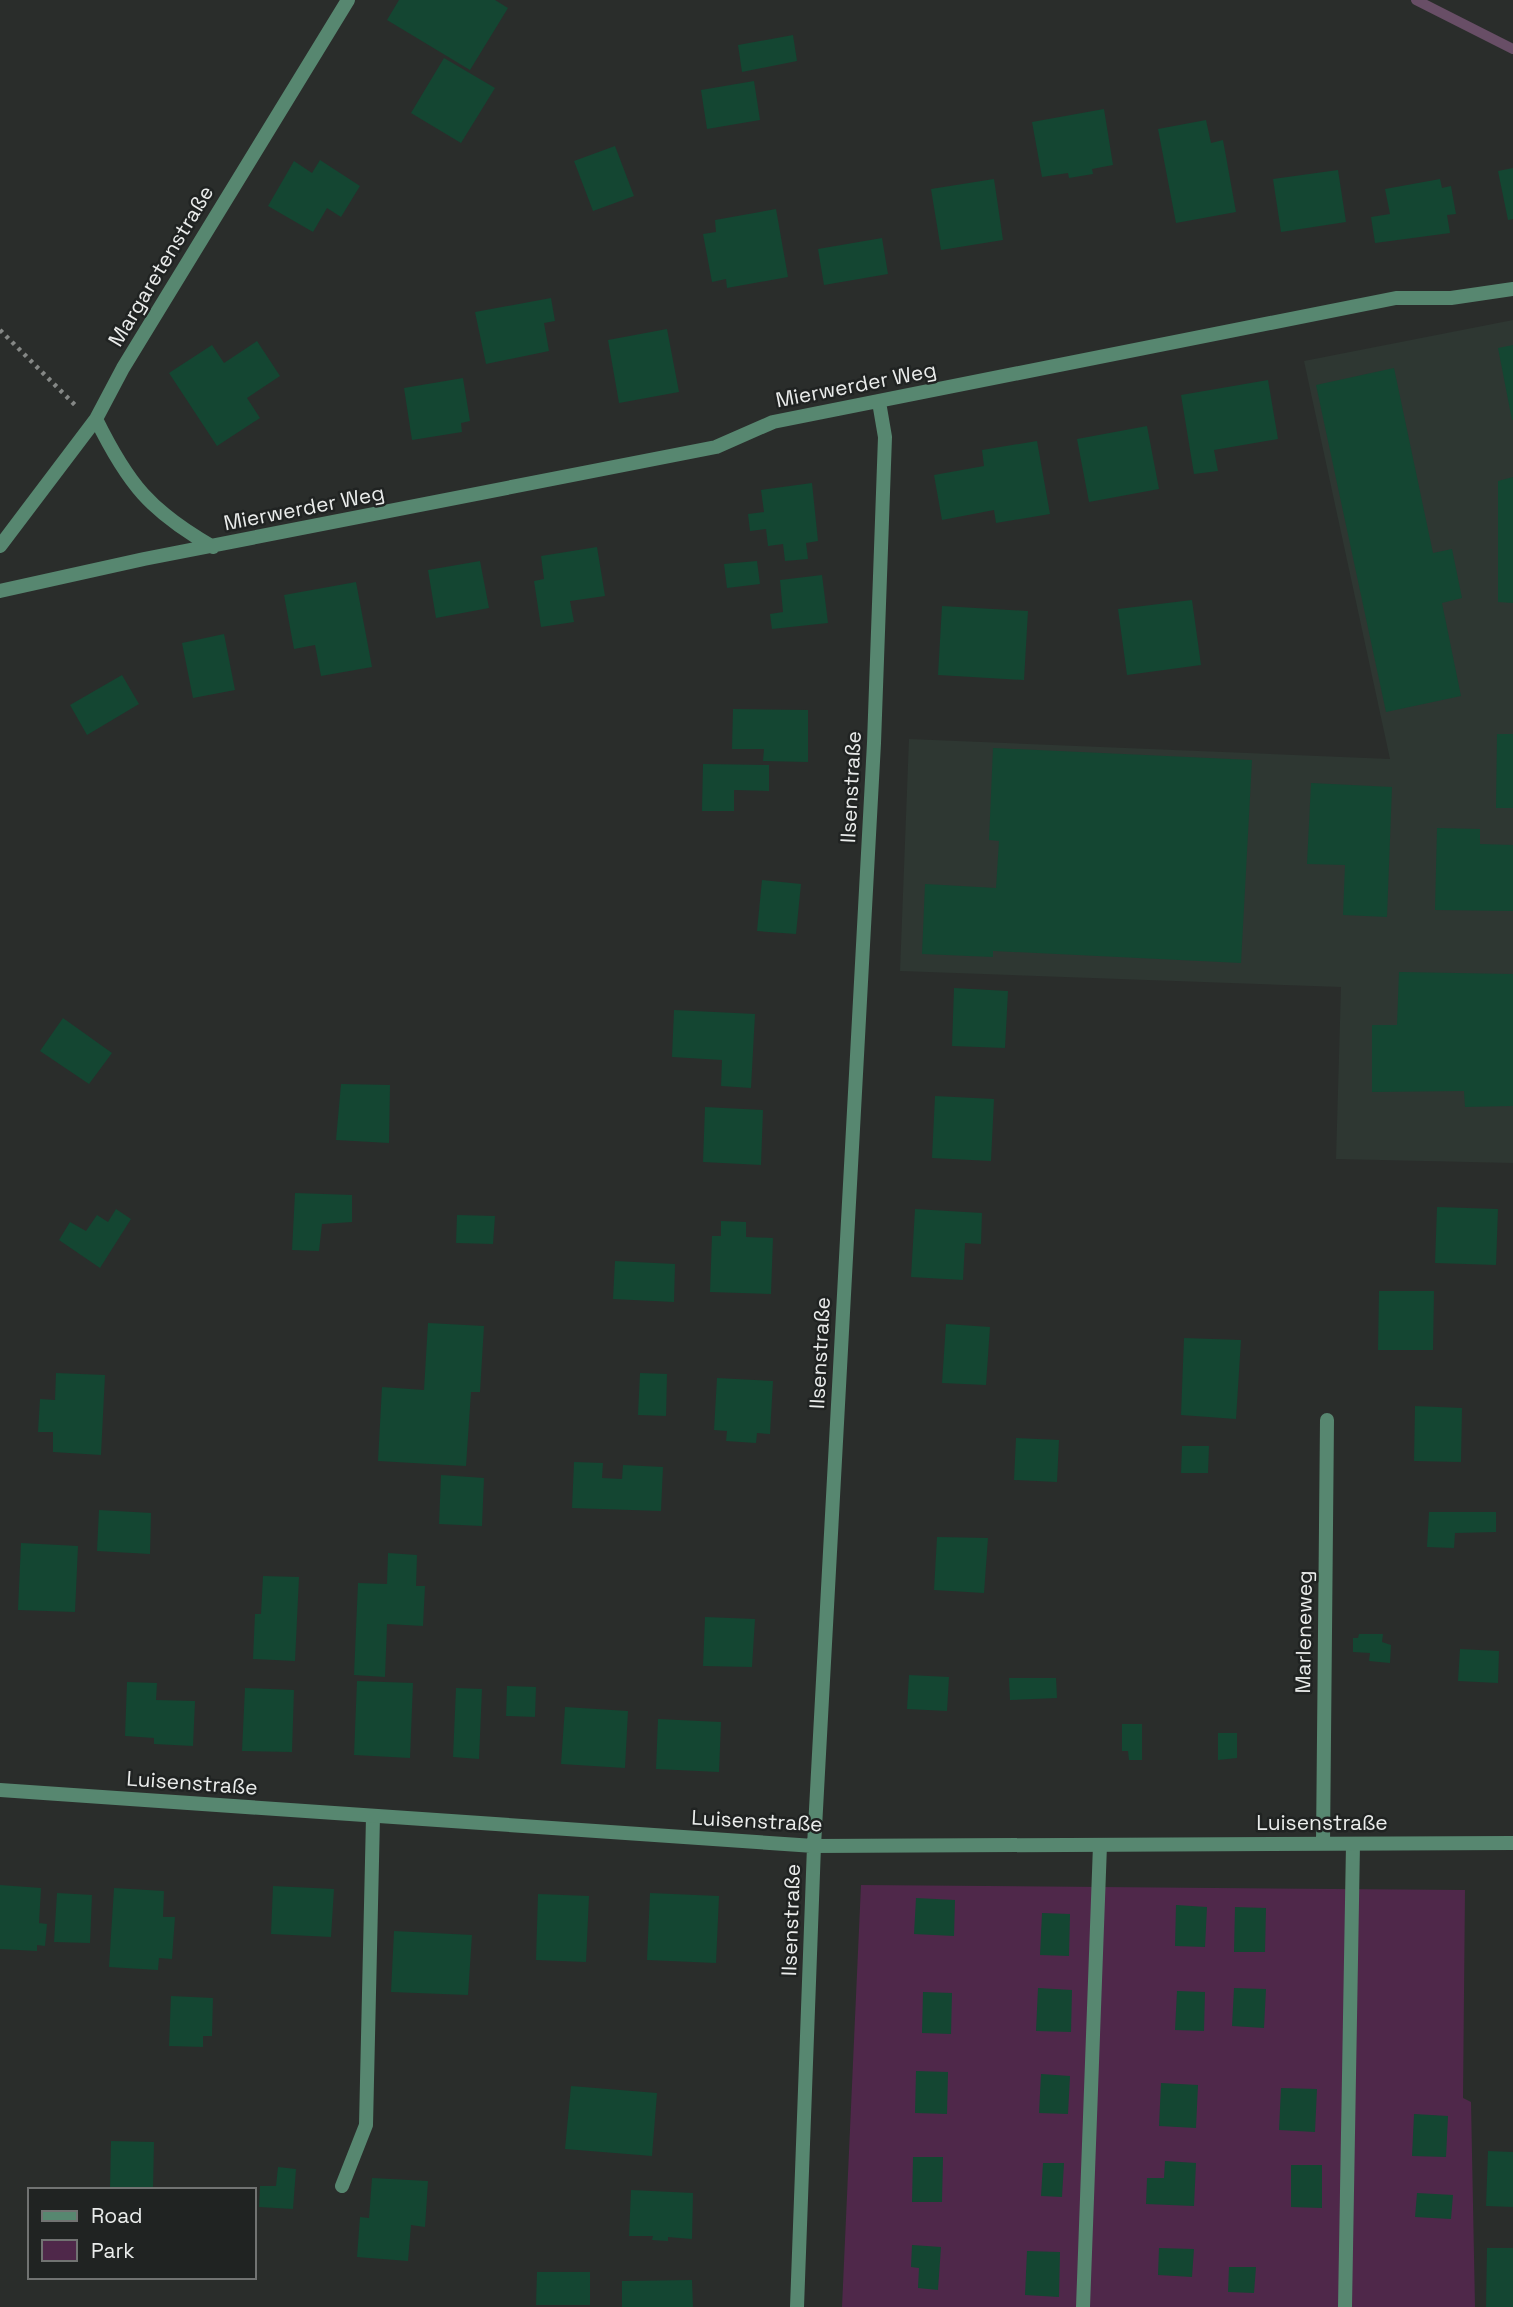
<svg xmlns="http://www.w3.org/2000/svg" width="1513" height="2307" viewBox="0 0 1513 2307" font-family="'Space Grotesk',sans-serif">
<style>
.built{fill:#2e3732}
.green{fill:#4f284a}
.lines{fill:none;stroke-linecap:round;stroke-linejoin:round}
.stream{stroke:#684e66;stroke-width:10}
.building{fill:#144632}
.path{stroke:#858886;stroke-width:4.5;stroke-dasharray:3.5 5;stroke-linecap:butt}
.service{stroke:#578770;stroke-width:14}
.minor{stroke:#578770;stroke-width:14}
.labels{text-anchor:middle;stroke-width:5;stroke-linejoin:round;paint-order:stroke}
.street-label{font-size:21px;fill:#eaeceb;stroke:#202322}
</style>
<rect width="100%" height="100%" fill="#2a2d2b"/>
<path class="built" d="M1513,320V1163L1336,1159L1341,987L900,971L909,739L1390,759L1304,361Z"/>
<path class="green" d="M861,1885L1465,1890L1463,2098L1471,2102L1475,2307H842Z"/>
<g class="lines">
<path class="stream" d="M1416,0L1513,49"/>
</g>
<path class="building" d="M399,0H495L508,8L470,70L387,20Z
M793,35L797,61L742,72L738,45Z
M444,58L495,88L461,143L411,113Z
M754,81L760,120L707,129L701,90Z
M1104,109L1113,165L1092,169L1093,174L1069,178L1068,173L1042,177L1032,122Z
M1206,120L1211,143L1223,140L1236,212L1176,223L1158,129Z
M615,146L634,196L593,211L574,161Z
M320,160L360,186L341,217L327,208L313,232L268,206L294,161L312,173Z
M1513,168V219L1508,220L1498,171Z
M1338,170L1346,222L1281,232L1273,179Z
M994,179L1003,240L941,250L931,189Z
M1440,179L1442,188L1451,186L1456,214L1447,215L1450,233L1375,243L1371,217L1390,214L1385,189Z
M776,209L788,277L727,288L726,279L712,282L703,234L716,232L715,220Z
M882,238L888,274L824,285L818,249Z
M551,298L555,321L544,323L549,351L486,364L475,312Z
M667,329L679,392L619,403L608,340Z
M257,341L280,376L247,398L260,418L217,446L169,373L212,345L224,363Z
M1513,345V420H1512L1498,348Z
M1394,368L1433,553L1452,549L1462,598L1442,603L1461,696L1386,712L1316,385Z
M463,378L470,421L461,423L462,432L412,440L404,388Z
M1268,380L1278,439L1214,450L1218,471L1194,474L1181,395Z
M1147,426L1159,489L1089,502L1077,439Z
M1037,441L1050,514L996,523L994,510L942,520L934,475L984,466L982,450Z
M1513,477V603L1498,602V481Z
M812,483L818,541L806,543L808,559L785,561L783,544L768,546L766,529L750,531L748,514L764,512L761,490Z
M597,547L605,596L570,601L574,622L541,627L534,581L544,579L541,556Z
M480,561L489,608L436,618L428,570Z
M757,561L760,584L727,588L724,564Z
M822,575L828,623L772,629L770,614L783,612L780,580Z
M356,582L372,667L321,676L315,645L294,649L284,595Z
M1192,600L1201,665L1127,675L1118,609Z
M942,606L1028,611L1024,680L938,675Z
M224,634L235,690L193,698L182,643Z
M122,675L139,704L87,735L70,705Z
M733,709L808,710V762L763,761L764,749H732Z
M1497,734H1513V808H1496Z
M993,748L1252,760L1241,963L993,951V957L922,954L925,884L996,888L999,841L989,840Z
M703,764L769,765V791L734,790V811H702Z
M1311,783L1392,787L1387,917L1343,915L1345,865L1307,864Z
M1437,828L1480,829V844L1513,845V911L1435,910Z
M762,880L801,884L796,934L757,931Z
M1399,972L1513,974V1106L1465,1107L1464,1091L1372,1092V1025H1397Z
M954,988L1008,991L1005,1048L952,1046Z
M674,1010L755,1014L751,1088L721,1086L722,1060L672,1057Z
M63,1018L112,1053L89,1084L40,1051Z
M341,1084L390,1085L389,1143L336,1140Z
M935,1096L994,1099L991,1161L932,1158Z
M705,1107L763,1110L761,1165L703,1162Z
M295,1193L352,1195V1222L322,1224L319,1251L292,1250Z
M1437,1207L1498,1209L1496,1265L1435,1263Z
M116,1209L131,1219L100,1268L59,1240L70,1222L86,1231L97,1215L108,1222Z
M915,1209L982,1213L981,1244L965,1243L963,1280L911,1277Z
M457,1215L495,1216L493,1244L456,1243Z
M721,1221L746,1222V1237L773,1238L771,1294L710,1292L712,1236H721Z
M615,1261L675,1264L674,1302L613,1299Z
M1379,1291H1434L1433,1350H1378Z
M428,1323L484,1326L480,1392H471L466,1466L378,1461L382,1387L424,1390Z
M946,1324L990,1327L986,1385L942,1383Z
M1184,1338L1241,1340L1236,1419L1181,1415Z
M56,1373L105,1375L101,1455L53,1452V1432H38L40,1399L55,1400Z
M640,1373L667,1374L666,1416L638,1415Z
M717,1378L773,1381L770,1434L757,1433L756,1443L726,1441L727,1431L714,1430Z
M1415,1406L1462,1408L1461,1462L1414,1461Z
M1016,1438L1059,1440L1057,1482L1014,1480Z
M1182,1446H1209L1208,1473H1181Z
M574,1462L603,1463L602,1478L622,1479L623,1465L663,1467L661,1511L572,1508Z
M441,1475L484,1478L482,1526L439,1524Z
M99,1510L151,1513L150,1554L97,1551Z
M1429,1512H1496V1532L1455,1533L1454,1548L1427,1547Z
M937,1537L988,1538L984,1593L934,1590Z
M21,1543L78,1546L75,1612L18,1610Z
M388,1553L417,1555L416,1586H425L423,1626L387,1624L385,1677L354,1675L358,1583L387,1584Z
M263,1576L299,1577L295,1661L253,1659L255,1614H261Z
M705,1617L755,1619L752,1667L703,1666Z
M1359,1634H1383L1382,1642L1391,1645L1390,1663L1369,1661L1370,1653L1353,1652V1638H1358Z
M1460,1649L1499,1651L1498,1683L1458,1681Z
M909,1675L949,1677L947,1711L907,1709Z
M1009,1678H1056L1057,1698L1010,1700Z
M357,1681L413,1683L410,1758L354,1755Z
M127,1682L157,1683L156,1700L195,1701L193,1746L154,1744V1738L125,1736Z
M507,1686L536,1687L535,1717L506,1716Z
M245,1688L294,1690L292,1752L242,1751Z
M456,1688L482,1689L479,1759L453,1757Z
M565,1707L628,1711L625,1768L561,1764Z
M658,1719L721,1722L719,1772L656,1769Z
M1122,1724H1142V1760H1129L1128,1751H1122Z
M1218,1733H1237V1758L1218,1760Z
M0,1885L41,1888L39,1923L47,1924L45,1946L37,1945V1951L0,1949Z
M273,1886L334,1889L331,1937L271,1934Z
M114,1888L164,1891L163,1917H175L172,1959L159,1958L158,1970L109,1967Z
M57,1893L92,1895L90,1943L54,1942Z
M650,1893L719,1896L716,1963L647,1960Z
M538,1894L589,1896L586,1962L536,1960Z
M916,1898L955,1900L954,1936L914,1934Z
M1176,1905L1207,1907L1205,1947L1175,1946Z
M1235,1907L1266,1908L1265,1952H1234Z
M1042,1913L1070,1914L1069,1956L1040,1955Z
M394,1931L472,1935L468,1995L391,1992Z
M1038,1988L1072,1990L1071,2032L1036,2031Z
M1234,1988L1266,1989L1264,2028L1232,2026Z
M1177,1991L1205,1992L1204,2031L1175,2030Z
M923,1992L952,1993L951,2034L922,2033Z
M171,1996L213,1998L212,2036H203V2047L169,2046Z
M916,2071L948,2072L947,2114L915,2113Z
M1041,2074L1070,2076L1068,2114L1039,2113Z
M1161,2083L1198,2085L1196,2128L1159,2126Z
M571,2086L657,2093L652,2156L565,2149Z
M1281,2088L1317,2089L1315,2132L1279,2130Z
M1414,2114L1448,2116L1446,2157L1412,2156Z
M111,2141L154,2142L153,2190H110Z
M1488,2151L1513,2152V2207L1486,2206Z
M913,2157H943L942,2202H912Z
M1165,2161L1196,2163L1194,2206L1146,2204L1147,2178H1164Z
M1043,2163H1064L1062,2197L1041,2196Z
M1291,2165H1322V2208L1291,2207Z
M278,2167L296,2169L293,2209L259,2207L260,2186H276Z
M372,2178L428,2181L425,2227L411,2225L408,2261L357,2257L360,2217L369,2218Z
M631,2190L693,2193L692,2239L668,2237V2241L652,2240L653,2236H629Z
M1417,2193L1453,2195L1451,2219L1415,2217Z
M912,2245L941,2247L938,2290L918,2288L919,2268L911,2267Z
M1159,2248L1194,2249L1192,2277L1158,2275Z
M1487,2248H1513V2307H1486Z
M1027,2251L1060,2252L1059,2297L1025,2295Z
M1229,2267H1256L1254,2293L1228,2292Z
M537,2272H590V2305H536Z
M692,2280L693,2307H622V2281Z"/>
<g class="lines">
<path class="path" d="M0,330L75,405"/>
<path class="service" d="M342,2186L366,2125L373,1817
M1083,2307L1100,1845
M1345,2307L1353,1844"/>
<path class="minor" d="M96,419C128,484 150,511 213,547
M0,546L96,419L123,368L348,0
M0,591L144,559L716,447L773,422L1396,298H1451L1513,289
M0,1790L814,1846L1513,1843
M1323,1844L1327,1420
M797,2307L814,1846L874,743L885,437L879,402"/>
</g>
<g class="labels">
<g class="street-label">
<text transform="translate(161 266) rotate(-59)" y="7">Margaretenstraße</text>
<text transform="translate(856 385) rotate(-11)" y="7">Mierwerder Weg</text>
<text transform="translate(304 508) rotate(-11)" y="7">Mierwerder Weg</text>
<text transform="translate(851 787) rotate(-87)" y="7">Ilsenstraße</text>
<text transform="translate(820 1353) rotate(-87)" y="7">Ilsenstraße</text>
<text transform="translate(1304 1632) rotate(-89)" y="7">Marleneweg</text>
<text transform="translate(192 1783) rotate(4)" y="7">Luisenstraße</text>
<text transform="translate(757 1821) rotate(3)" y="7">Luisenstraße</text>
<text x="1322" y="1830">Luisenstraße</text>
<text transform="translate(791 1920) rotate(-88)" y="7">Ilsenstraße</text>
</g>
</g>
<rect x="28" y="2188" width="228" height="91" fill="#202322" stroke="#717372" stroke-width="2"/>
<rect x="42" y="2211" width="35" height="10" fill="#578770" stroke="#717372" stroke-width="2"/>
<text x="91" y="2223" font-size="21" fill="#eaeceb">Road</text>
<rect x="42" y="2240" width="35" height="21" fill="#4f284a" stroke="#717372" stroke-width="2"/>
<text x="91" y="2258" font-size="21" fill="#eaeceb">Park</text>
</svg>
